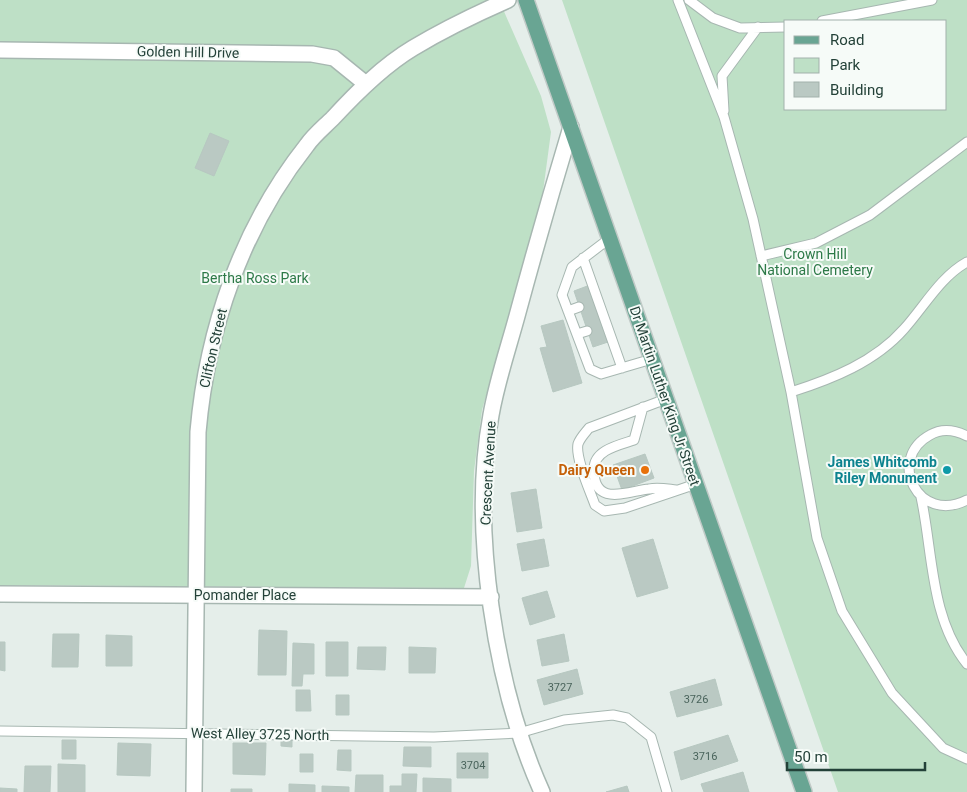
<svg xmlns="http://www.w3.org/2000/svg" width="967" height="792" viewBox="0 0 967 792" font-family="Roboto,sans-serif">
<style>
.green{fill:#bee0c6;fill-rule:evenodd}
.building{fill:#bac9c3;stroke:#b7c8c1}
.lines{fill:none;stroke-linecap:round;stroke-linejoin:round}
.service-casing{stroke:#a7b7b1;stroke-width:11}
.minor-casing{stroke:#a7b7b1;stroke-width:18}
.tertiary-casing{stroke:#a7b7b1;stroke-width:18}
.primary-casing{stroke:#c1cac7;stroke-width:18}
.service{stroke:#fff;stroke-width:9}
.minor{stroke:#fff;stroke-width:15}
.tertiary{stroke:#fff;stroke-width:15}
.primary{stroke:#69a593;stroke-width:15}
.food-dot{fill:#e8710a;stroke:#f6fbf8;stroke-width:2}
.culture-dot{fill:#0f9aa8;stroke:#f6fbf8;stroke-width:2}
.labels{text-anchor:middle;stroke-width:4;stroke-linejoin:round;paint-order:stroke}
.number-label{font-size:11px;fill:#49635b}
.street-label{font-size:14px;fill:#234138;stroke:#f6fbf8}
.park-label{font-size:14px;fill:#2c7947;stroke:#f6fbf8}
.culture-label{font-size:14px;font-weight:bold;fill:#0d838f;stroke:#f6fbf8;text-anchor:end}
.food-label{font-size:14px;font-weight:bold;fill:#c56008;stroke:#f6fbf8;text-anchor:end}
</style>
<rect width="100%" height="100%" fill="#e5eeea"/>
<path class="green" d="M0,0H499L541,96L551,132L542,199L482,410L474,471L471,566L464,588L0,585Z
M562,0H967V792H838ZM786,21H946V109H786Z"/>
<path class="building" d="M210,133L229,141L214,176L195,168Z
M590,285L608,342L593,347L574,291Z
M563,320L582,383L553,392L540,348L547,347L541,326Z
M645,454L654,478L622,490L613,465Z
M536,489L542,528L517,532L511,493Z
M544,539L549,566L522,571L517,544Z
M653,539L668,588L637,597L622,548Z
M547,591L555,617L530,625L522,598Z
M259,630L287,631L286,675H258Z
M53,634H79L78,667H52Z
M564,634L569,661L542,666L537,640Z
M106,635L132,636V666H106Z
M0,642H5V671L0,670Z
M326,642H348V676H326Z
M293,643L314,644V674H303L302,686H292Z
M358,647H386L385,670L357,669Z
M409,647L436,648L435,673H409Z
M577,669L583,694L544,705L537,680Z
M715,679L722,705L677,717L670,692Z
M296,690H310L311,711H296Z
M336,695H349V715H336Z
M728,735L738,761L681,780L674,752Z
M281,738H292V747L281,746Z
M62,740H76V759H62Z
M118,743L151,744L150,776L117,775Z
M233,743H266L265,775L233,774Z
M404,747H431V767L403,766Z
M338,750H351V771L337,770Z
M457,753H488V778H457Z
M300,754H313V772H300Z
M58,764L85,765V792H58Z
M25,766H51L50,792H24Z
M743,772L749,792H704L701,784Z
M402,774H417L416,792H390V786H402Z
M356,775H383V792H355Z
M423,778L451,779V792H423Z
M289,784L315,785V792H289Z
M322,786L349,787V792H322Z
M627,786L629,792H606Z
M0,788L17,789V792H0Z
M231,789H252V792H231Z"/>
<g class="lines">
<g class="service-casing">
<path id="service" d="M678,0L724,117L753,219L791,392L817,538L842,611L892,693L943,748L967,759
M689,0L713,18L740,28L786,27
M822,21L932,0
M724,111L722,76L758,27
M610,238L572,267L562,295L590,369L601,374L652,359
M761,256L816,243L870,215L967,142
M583,258L622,368
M568,311L579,307
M577,334L587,331
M791,392C832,379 875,362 904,329C924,307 940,277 967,262
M666,399L589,428C585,433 580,438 578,444C575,458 590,491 595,505L604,511L625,508L696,484
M643,407L634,440C619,445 594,450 594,469C593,508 628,491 649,489C658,487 667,489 676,490
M967,436C955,430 942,428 930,435C886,459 918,525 967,500
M921,497C933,552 930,618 967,664
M0,731L434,737L519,733L564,720L613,715L627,718L651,737L667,792"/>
</g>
<g class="minor-casing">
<path id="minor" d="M0,50L312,54L334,58L366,84
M0,594L491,597
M542,792C495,688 470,527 491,415C497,381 508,349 517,316C534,253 552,190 571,127"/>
</g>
<g class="tertiary-casing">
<path id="tertiary" d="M194,792L198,432C207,329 242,227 307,145C314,135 324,127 333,118C357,92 383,66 413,48C443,30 476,14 508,0"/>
</g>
<g class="primary-casing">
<path id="primary" d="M526,0L804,792"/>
</g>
<use href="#service" class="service"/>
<use href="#minor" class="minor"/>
<use href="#tertiary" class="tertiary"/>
<use href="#primary" class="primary"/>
</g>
<circle class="food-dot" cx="645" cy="470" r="5"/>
<circle class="culture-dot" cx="947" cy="470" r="5"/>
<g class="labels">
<g class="number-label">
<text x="560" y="691">3727</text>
<text x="696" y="703">3726</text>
<text x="705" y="760">3716</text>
<text x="473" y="769">3704</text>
</g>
<g class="street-label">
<text transform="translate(188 52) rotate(1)" y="5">Golden Hill Drive</text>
<text transform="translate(213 348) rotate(-77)" y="5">Clifton Street</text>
<text transform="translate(665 396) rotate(71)" y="5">Dr Martin Luther King Jr Street</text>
<text transform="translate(488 473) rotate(-87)" y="5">Crescent Avenue</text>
<text x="245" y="600">Pomander Place</text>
<text transform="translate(260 734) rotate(1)" y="5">West Alley 3725 North</text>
</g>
<g class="park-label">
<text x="815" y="259">Crown Hill<tspan x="815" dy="16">National Cemetery</tspan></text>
<text x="255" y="283">Bertha Ross Park</text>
</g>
<g class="culture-label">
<text x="937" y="467">James Whitcomb<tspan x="937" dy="16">Riley Monument</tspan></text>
</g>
<g class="food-label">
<text x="635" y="475">Dairy Queen</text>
</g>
</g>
<rect x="784" y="20" width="162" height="90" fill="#f6fbf8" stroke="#a2b1ab"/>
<rect x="794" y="36" width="25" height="8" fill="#69a593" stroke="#a2b1ab"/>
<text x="830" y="45" font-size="15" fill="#234138">Road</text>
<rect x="794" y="58" width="25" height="15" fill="#bee0c6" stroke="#a2b1ab"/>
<text x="830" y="70" font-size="15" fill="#234138">Park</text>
<rect x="794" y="82" width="25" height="15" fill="#bac9c3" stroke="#a2b1ab"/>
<text x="830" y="95" font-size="15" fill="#234138">Building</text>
<path d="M787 762v8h138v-8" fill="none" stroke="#234138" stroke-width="2.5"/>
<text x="794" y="762" font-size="15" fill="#234138" stroke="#f6fbf8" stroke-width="4" paint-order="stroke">50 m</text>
</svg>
